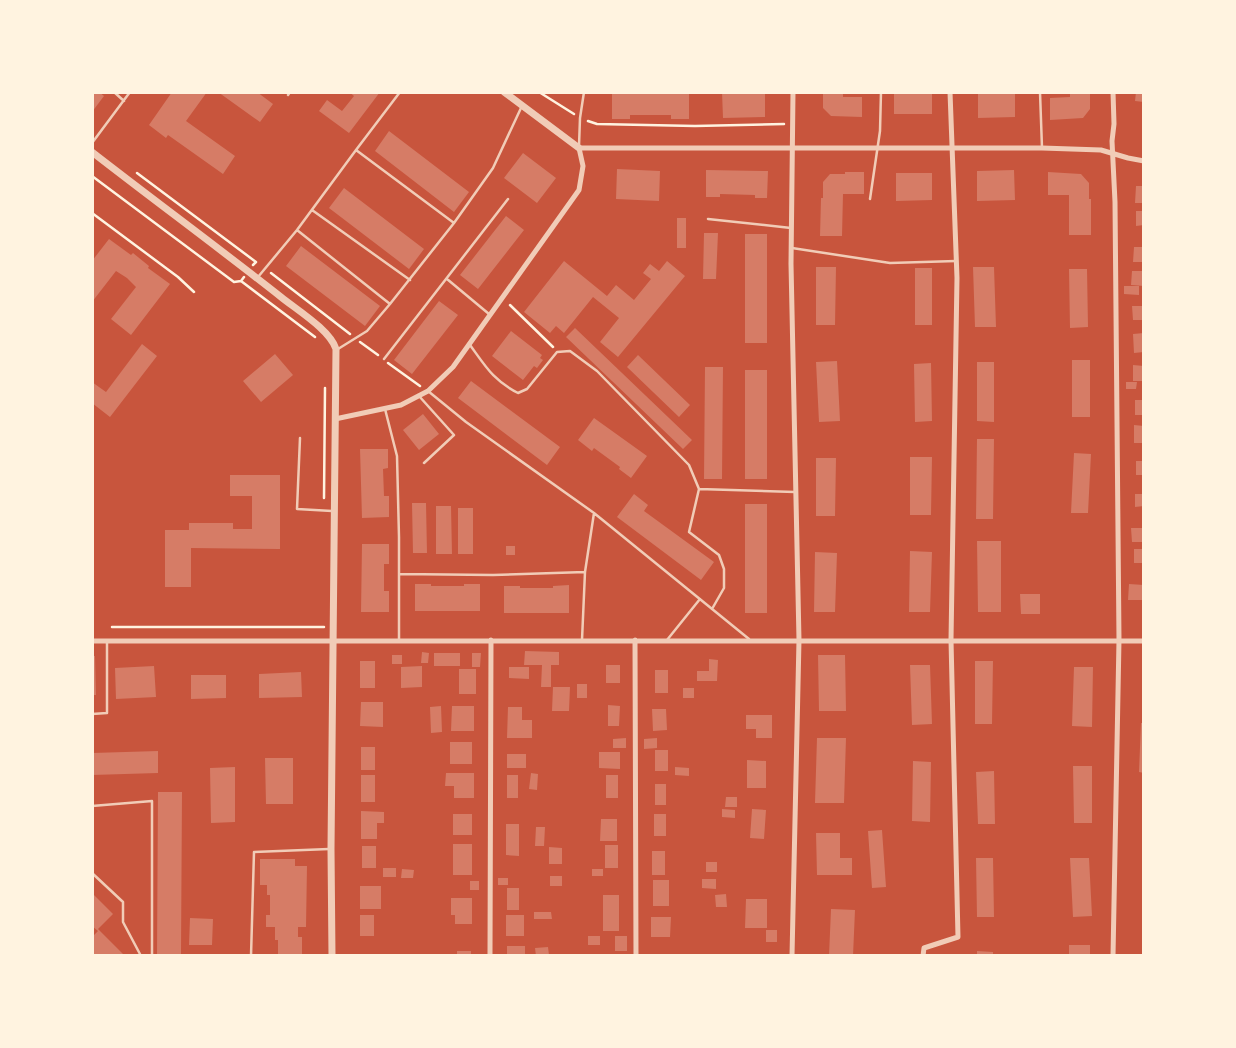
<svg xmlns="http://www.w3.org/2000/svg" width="1236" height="1048" viewBox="0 0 1236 1048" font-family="Raleway,sans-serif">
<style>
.building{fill:#d67c66}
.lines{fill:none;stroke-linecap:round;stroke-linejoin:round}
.path{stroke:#fff3e0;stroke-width:2.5}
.service{stroke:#f1ccb7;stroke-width:2.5}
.minor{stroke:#f1ccb7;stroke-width:5}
.tertiary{stroke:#f1ccb7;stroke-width:7}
</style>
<rect width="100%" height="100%" fill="#c8553d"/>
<path class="building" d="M92,92H99L104,96L92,112Z
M172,92H207L186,121L235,156L223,174L168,135L166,138L149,125Z
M218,92H257L273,104L260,122Z
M349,92H380L349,133L319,111L327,100L342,111L354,96Z
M612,92H689V119H671V115H630V119H612Z
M722,92H765V117L723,118Z
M823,92H843V97H862V117L831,116L823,108Z
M894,92H932V114H894Z
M978,92H1015V117L978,118Z
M1070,92H1090V109L1083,118L1050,120V98L1070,97Z
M1136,92H1144V102L1135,101Z
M389,131L469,192L454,212L375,151Z
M523,153L556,178L537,203L504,178Z
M617,169L660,171L659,201L616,199Z
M706,170L768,171L767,198H755V195L720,194V197H706Z
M1014,170L1015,200L977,201V171Z
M845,172H864V194H843L842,236H820L821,198H823V182L830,174H845Z
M1048,172L1081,174L1089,183V199H1091V235H1069V195H1048Z
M896,173H932V200L896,201Z
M1136,186H1144V203H1135Z
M344,188L424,249L409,269L329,208Z
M1136,211H1144V225L1136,226Z
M506,216L524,230L478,289L460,275Z
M677,218H686V248H677Z
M704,233H718L716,279H703Z
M745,234H767V343H745Z
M109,239L131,255L133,253L149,266L148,268L170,284L131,335L111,319L136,287L127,278L116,271L92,302V261Z
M301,246L380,306L365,326L286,266Z
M1134,247H1144V262H1133Z
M564,261L607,296L616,285L634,300L651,279L643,273L650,264L659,271L667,261L685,276L618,357L600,342L619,318L593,297L564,333L556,326L550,333L524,312Z
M816,267H836L835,325H816Z
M973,267H994L996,327H975Z
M915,268H932V325H915Z
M1069,269H1087L1088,327L1070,328Z
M1132,271H1144V286L1131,285Z
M1124,286H1139V295L1124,294Z
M439,301L458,315L412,374L394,360Z
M1132,306H1144V320H1133Z
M575,328L692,440L683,449L566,337Z
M511,331L542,355L540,358L543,360L537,368L534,366L523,380L492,356Z
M1144,333V352L1134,353L1133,334Z
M142,344L157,356L110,417L92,403V382L106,392Z
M275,354L293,375L261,402L243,381Z
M638,355L690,405L679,417L627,367Z
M1072,360H1090V417H1072Z
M837,361L840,421L819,422L816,362Z
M977,362H994V422L977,421Z
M931,363L932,421L915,422L914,364Z
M1133,365L1144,366V381H1133Z
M705,367H723L722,479H704Z
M745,370H767V479H745Z
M471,381L560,447L547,465L458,398Z
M1126,382H1137L1136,389H1126Z
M1135,400H1144V415H1135Z
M423,414L439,434L419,450L403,430Z
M594,418L647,456L631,478L619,469L620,467L594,448L592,451L578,440Z
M1134,425L1144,426V443H1134Z
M977,439H994L993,519H976Z
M360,449H388V468L383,469L384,496H389V517L362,518Z
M1074,453L1091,454L1088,513H1071Z
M910,457H932L931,515H910Z
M816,458H836L835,516H816Z
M1136,461H1144V475H1136Z
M230,475H280V549L191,548V587H165V530H189V523H233V529H252V496H230Z
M634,494L648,505L644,511L714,562L701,580L617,517Z
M1135,494H1144V506L1135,507Z
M412,503H426L427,553H413Z
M745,504H767V613H745Z
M436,506H451L452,554H436Z
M458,508H473V554H458Z
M1131,528H1144V542H1132Z
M977,541H1001V612H978Z
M362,544H389V564H384V591H389V612H361Z
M506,546H515V555H506Z
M1134,549H1144V563H1134Z
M910,551L932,552L930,612H909Z
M815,552L837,553L835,612H814Z
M415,584H431V586H464V584H480V611H415Z
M1129,584L1144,585V600H1128Z
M569,585V613H504V586H520V588H553V586Z
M1020,594H1040V614H1021Z
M525,651L559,652V665H551V687H541L542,665H524Z
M422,652L429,653L428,663H421Z
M434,653H460V666H434Z
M472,653H481L480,667H472Z
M392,655H402V664H392Z
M818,655H845L846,711H819Z
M92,656H95L96,695H92Z
M709,659L718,660L717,681H697V671H709Z
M360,661H375V688H360Z
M975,661H993L992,724H975Z
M606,665H620V683H606Z
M910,665H930L932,724L912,725Z
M154,666L156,697L116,699L115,668Z
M422,666V687L401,688V667Z
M509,667H529V679L509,678Z
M1074,667H1093L1092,727L1072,726Z
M459,669H476V694H459Z
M655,670H668V693H655Z
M301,672L302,697L259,698V674Z
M191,675H226V698L191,699Z
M577,684H587V698H577Z
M553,687H570L569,711H552Z
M683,688H694V698H683Z
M361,702H383V727L360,726Z
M608,705L620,706L619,726H608Z
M441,706L442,732L431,733L430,707Z
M452,706H474V731H451Z
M508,707H522V720H532V738H507Z
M652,709H666L667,730L653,731Z
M746,715H772V738H756V729H746Z
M1141,723H1144V773L1139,772Z
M626,738V748H613V739Z
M657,738V748L644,749V739Z
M817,738H846L844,803H815Z
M450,742H472V764H450Z
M361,747H375V770H361Z
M655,750H668V771H655Z
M158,751V773L92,775V753Z
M599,752H620V769L599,768Z
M507,754H526V768H507Z
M265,758H293V804H266Z
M747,760L766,761V788H747Z
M913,761L931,762L930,822L912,821Z
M1073,766H1092V823H1074Z
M235,767V822L211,823L210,768Z
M675,767L689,768V776L675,775Z
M994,771L995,824H978L976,772Z
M446,773H474V798H454V786H445Z
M531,773L538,774L537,790L529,789Z
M361,775H375V802H361Z
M507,775H518V798H507Z
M606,775H618V798H606Z
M655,784H666V805H655Z
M158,792H182L181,954H157Z
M726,797H737V807H725Z
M722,809L735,810V818L722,817Z
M752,809L766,810L764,839L750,838Z
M361,811L384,812V823H377V839H361Z
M453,814H472V835H453Z
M654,814H666V836H654Z
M601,819H617V841H600Z
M506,824H519V856L506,855Z
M536,827H545L544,846H535Z
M882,830L886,887L872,888L868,831Z
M816,833H840V858H852V875H817Z
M453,844H472V875H453Z
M605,845H618V868H605Z
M362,846H376V868H362Z
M549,847L562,848V864H549Z
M652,851H665V875H652Z
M976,858H993L994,917H977Z
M1070,858H1089L1092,916L1073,917Z
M260,859H295V866H307L306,927H298V937H302V956H278V940H275V927H266V915H270V895H267V885H260Z
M706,862H717V872H706Z
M383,868H396V877H383Z
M402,869L414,870L413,878H401Z
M592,869H603V876H592Z
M550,876H562V886H550Z
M498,878H508V885H498Z
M702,879H716V889L702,888Z
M653,880H669V906H653Z
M470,881H479V890H470Z
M360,886H381V909H360Z
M507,888H519V910H507Z
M92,893L113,914L98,929L125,956H94L92,954V937L98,931L92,926Z
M726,894L727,907H716L715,895Z
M603,895H619V931H603Z
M451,898H472V924H455V915H451Z
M746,899H767V928H745Z
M831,909L855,910L853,956H829Z
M534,912H551L552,919H534Z
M360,915H374V936H360Z
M506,915H524V936H506Z
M651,917H671L670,937H651Z
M190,918L213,919L212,945H189Z
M766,930H777V942H766Z
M588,936H600V945H588Z
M615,936H627V951H615Z
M1069,945H1090V956H1069Z
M507,946H525V956H507Z
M548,947L549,955L536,956L535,948Z
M457,951H471V956H457Z
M977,951L993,952V956H977Z"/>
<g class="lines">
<path class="path" d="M539,92L574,114
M588,121L597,124L695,126L784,124
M137,173L256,262L253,265
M92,176L234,282L241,281
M92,213L178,277L194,292
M271,273L350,334
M244,277L241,281L315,337
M510,305L553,347
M360,342L378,355
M388,363L420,386
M324,498L325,388
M112,627H324"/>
<path class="service" d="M114,92L124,101
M1040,92L1042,148
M288,95L290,92
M92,143L130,92
M579,146L580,118L584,92
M356,150L454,223
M870,199L880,131L881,92
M312,210L410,280
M708,219L791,228
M297,230L390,304
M792,248L890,263L956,261
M258,277L297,230L356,150L400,92
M447,279L489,314
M470,345C486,367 493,380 518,393L527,389L557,352L570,351L597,371L689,465L699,489
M338,349L367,331L390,304L454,223L493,168L521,108
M384,359L508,199
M428,391L466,422L594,513L749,639
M419,396L454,435L424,463
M385,409L397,456L399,537V640
M300,438L297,509L332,511
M399,574L493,575L585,572
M712,609L724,588V569L719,555L689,532L699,489L795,492
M582,640L585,572L594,513
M667,640L700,599
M92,714L107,713V642
M92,806L152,801V956
M92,873L123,902V922L141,956
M251,956L254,852L329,849"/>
<path class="minor" d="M1113,92L1114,124L1112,141L1115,202L1119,640L1113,956
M335,419L401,405L428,391L453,367L579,190L583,166L579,148H1042L1101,150L1128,158L1144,161
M635,640L636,956
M92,641H1144
M490,956L491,640
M792,956L799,640L791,264L793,92
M923,956L924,948L958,937L951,640L957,278L950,92"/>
<path class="tertiary" d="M504,92L579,148
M92,152C155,201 219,248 281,297C297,310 330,330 336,349L331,849L332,956"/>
</g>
<rect width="1236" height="1048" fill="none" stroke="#fff3e0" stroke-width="188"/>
</svg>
